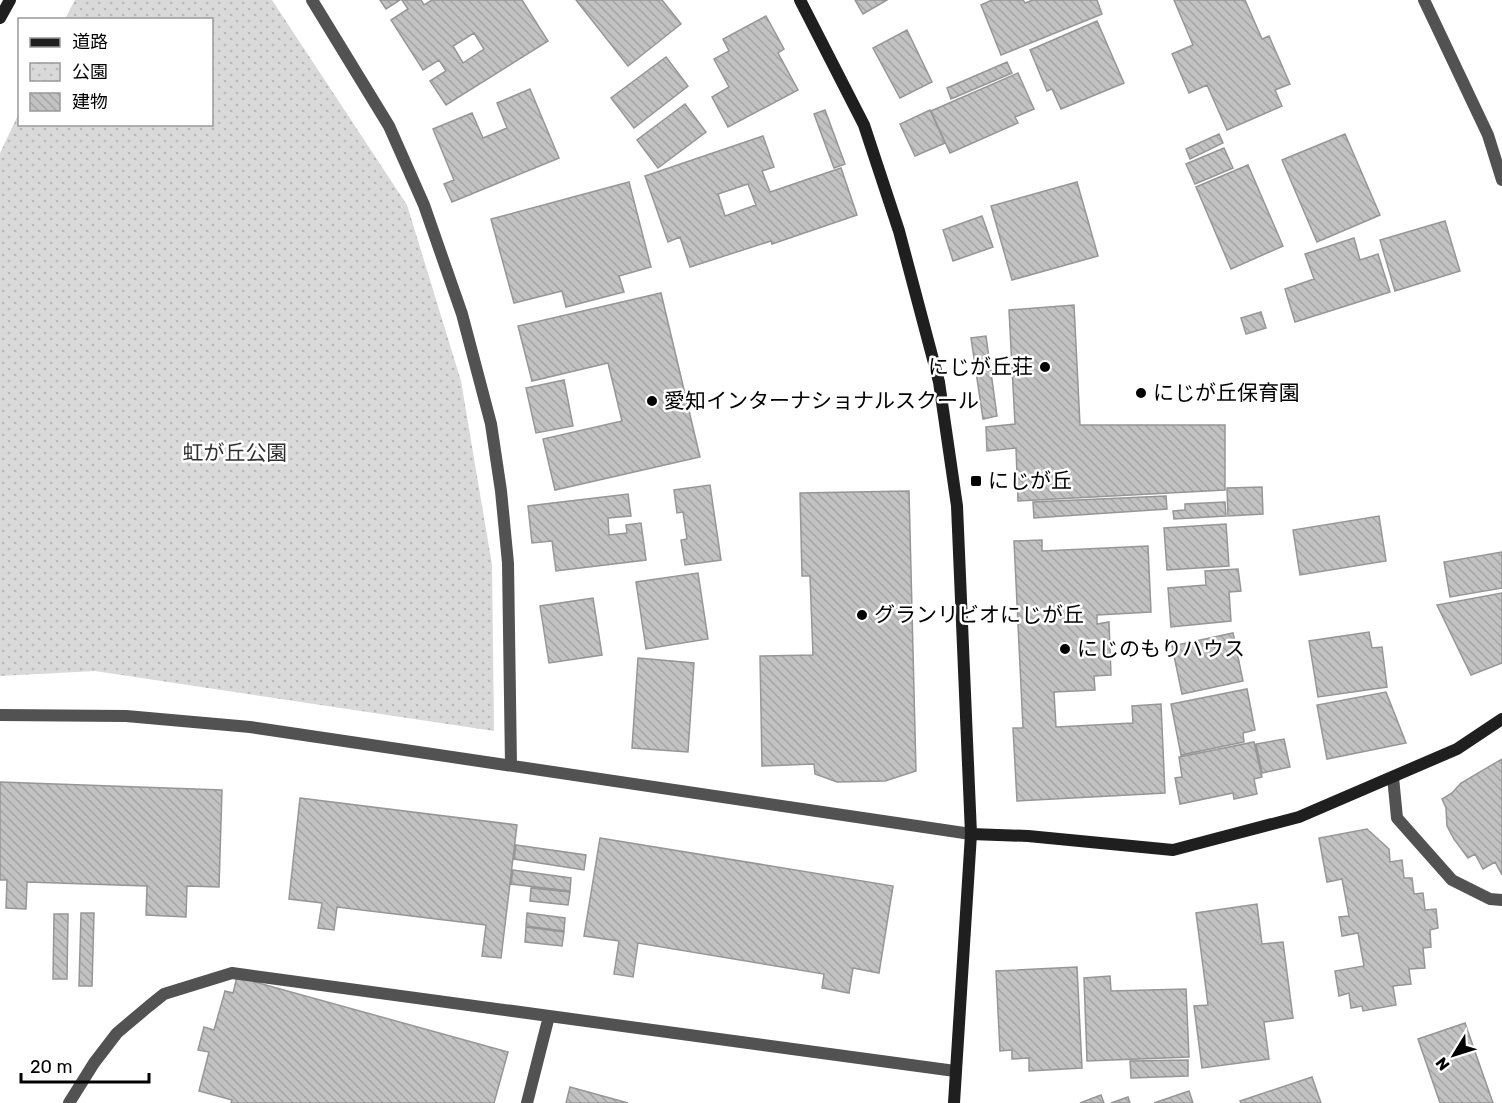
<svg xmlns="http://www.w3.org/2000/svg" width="1502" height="1103" viewBox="0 0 1502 1103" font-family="Rubik,'Noto Sans JP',sans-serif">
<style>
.park{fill:url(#park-dots)}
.building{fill:url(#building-back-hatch);stroke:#969696;stroke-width:1.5;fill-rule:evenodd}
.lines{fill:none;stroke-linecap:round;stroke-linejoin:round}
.street{stroke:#525252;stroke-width:12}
.secondary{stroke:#1f1f1f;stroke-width:12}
.poi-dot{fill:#000;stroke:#fff;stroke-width:2}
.labels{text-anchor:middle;stroke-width:5;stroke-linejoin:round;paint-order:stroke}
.poi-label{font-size:21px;fill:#000;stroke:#fff;text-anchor:start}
.park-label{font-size:21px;fill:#303030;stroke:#fff}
</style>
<defs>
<pattern id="park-dots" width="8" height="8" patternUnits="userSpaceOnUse" patternTransform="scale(1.5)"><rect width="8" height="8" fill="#d9d9d9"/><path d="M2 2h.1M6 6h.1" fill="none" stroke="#b8b8b8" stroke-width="1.8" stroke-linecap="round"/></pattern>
<pattern id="building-back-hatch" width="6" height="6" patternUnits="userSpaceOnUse" patternTransform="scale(1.5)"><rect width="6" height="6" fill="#c2c2c2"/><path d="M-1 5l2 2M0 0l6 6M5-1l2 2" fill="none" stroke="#a5a5a5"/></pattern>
</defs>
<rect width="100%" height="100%" fill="#fff"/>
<path class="park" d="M75,0H272L407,205L461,381L492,565L494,731L95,671L0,676V153L19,113L20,124H212V20L65,19Z"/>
<path class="building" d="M380,0H400L386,9Z
M402,0H421L424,5L432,0H522L548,41L446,105L430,81L446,71L439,60L423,70L391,20L408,9ZM474,33L484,49L463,63L453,46Z
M576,0H662L681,24L628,66Z
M855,0H887L863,14Z
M992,0H1023L1025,3L1033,0H1097L1102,14L1001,55L981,5Z
M1174,0H1245L1262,39L1269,36L1290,84L1275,90L1282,106L1227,130L1207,85L1189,93L1173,56L1172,54L1193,45Z
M766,16L784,49L778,53L798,90L728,127L712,97L729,87L714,59L729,51L723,39Z
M1097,21L1124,83L1061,109L1052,89L1047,91L1030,50Z
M907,30L932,82L900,98L873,48Z
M666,57L688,86L634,128L611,98Z
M1007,62L1012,73L951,99L947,88Z
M1018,73L1034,109L1015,117L1018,123L950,153L931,111Z
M530,89L559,158L452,202L444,184L454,180L433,129L472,113L483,138L507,128L497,103Z
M685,104L706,132L658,168L637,140Z
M825,110L845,164L834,168L814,114Z
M930,110L945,143L915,156L900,124Z
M1219,134L1223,143L1190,159L1186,149Z
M1345,134L1380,215L1317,242L1282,160Z
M763,136L774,167L762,171L770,192L841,168L857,215L772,244L771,241L690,267L680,237L668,242L645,176ZM748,184L756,205L725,216L718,194Z
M1224,148L1233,168L1195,184L1186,164Z
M1248,165L1283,246L1231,269L1196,187Z
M629,182L651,267L619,276L624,292L566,307L562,291L514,303L491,219Z
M1077,182L1098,256L1012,280L991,206Z
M982,216L993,247L953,261L943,230Z
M1445,221L1460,271L1395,291L1380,240Z
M1354,238L1360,260L1378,254L1390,292L1295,322L1285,289L1314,279L1305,254Z
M661,293L700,457L555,490L543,439L622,421L608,363L532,381L518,326Z
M1074,305L1080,425H1225V490L1018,501L1016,448L987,451L986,427L1015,424L1009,310Z
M1261,312L1266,328L1246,334L1241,318Z
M986,336L997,416L983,419L971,338Z
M564,380L573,426L536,433L526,388Z
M710,485L721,560L685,565L681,540L687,539L683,512L677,513L674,490Z
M1262,487L1263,514L1228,516L1227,488Z
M909,491L916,771L885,781L837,782L815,774L814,764L762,766L760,656L813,655L810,576H802L800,493Z
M628,494L631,516L608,518L609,535L627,533L626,525L641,523L646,560L556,571L552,541L532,543L528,506Z
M1166,496L1167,509L1034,518L1033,502Z
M1225,502L1226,516L1174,519L1173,511L1185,510V504Z
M1379,516L1386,561L1300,575L1293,530Z
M1226,524L1229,566L1167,570L1164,528Z
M1042,540V551L1148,546L1151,612L1097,615V624L1109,622L1111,675L1094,676L1095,690L1054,692L1056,727L1133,723L1132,706L1161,704L1165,793L1017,801L1013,728H1023L1014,541Z
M1502,552V588L1450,597L1444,562Z
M1238,569L1241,591L1229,592L1231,621L1171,627L1168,588L1206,585L1205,571Z
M698,573L708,639L646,649L636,582Z
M1502,593V663L1471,675L1437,605Z
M593,598L602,655L549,663L540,606Z
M1369,632L1372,648L1382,647L1387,687L1318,697L1309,641Z
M1233,633L1243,681L1182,694L1172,646Z
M638,658L694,663L688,752L632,748Z
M1247,689L1255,730L1243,733L1244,742L1181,755L1171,704Z
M1386,692L1406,743L1327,759L1317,705Z
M1284,739L1290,767L1262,773L1256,744Z
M1254,742L1262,777L1254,779L1257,794L1234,799L1233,793L1180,804L1175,778L1182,777L1179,757Z
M1502,759V875L1495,862L1483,869L1475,854L1468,858L1454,839L1447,826L1446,808L1442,799L1452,793L1461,783Z
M0,782L222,790L219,887L187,886L186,917L146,915L147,886L27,882L26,909L6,908L7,880H0Z
M300,798L517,825L501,958L482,956L486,925L337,907L334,930L318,928L322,903L289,899Z
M1367,829L1389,849L1390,862L1402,860L1404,878H1412L1414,894L1423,893L1425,910L1436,909L1438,928L1430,930L1431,947L1423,948L1425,968L1409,969L1411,984L1393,986L1396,1005L1363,1011L1362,1006L1351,1008L1349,993L1339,996L1335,971L1364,966L1358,933L1342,936L1339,917L1349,916L1342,879L1327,882L1319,838Z
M600,838L893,886L879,973L853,968L849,993L822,988L824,974L638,943L633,977L614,974L619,941L584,936Z
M516,845L586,855L584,870L514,859Z
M513,870L571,878L570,891L511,884Z
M531,888L570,892L568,905L530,901Z
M1257,904L1262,944L1283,942L1293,1018L1264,1022L1269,1059L1202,1068L1194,1006L1208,1005L1196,913Z
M81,913H94L92,986H79Z
M527,913L565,918L564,931L526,926Z
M54,914H68L67,979H53Z
M526,927L564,932L562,946L525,942Z
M1077,967L1082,1068L1029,1071V1058L1012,1059V1050L1000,1051L996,971Z
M1110,976L1111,991L1186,989L1189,1057L1087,1061L1084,978Z
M237,977L508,1052L494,1103H231L232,1100L199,1091L209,1052L198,1050L204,1027L214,1030L225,991L233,993Z
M1465,1023L1493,1103H1440L1418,1039Z
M1188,1060V1076L1131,1078L1130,1061Z
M1312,1077L1321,1103H1241L1240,1101Z
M570,1087L628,1103H566Z
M1189,1091L1193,1103H1154Z
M1101,1095L1104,1103H1080Z
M1128,1097L1130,1103H1111Z"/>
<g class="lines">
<path class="street" d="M312,0L389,126L424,205L462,314L491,424L501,491L508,563L511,765
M1424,0L1488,135L1502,180
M0,715L126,716L250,727L971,834
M1393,777L1397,818L1452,880L1490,899L1502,900
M69,1103L94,1063L117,1033L149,1006L164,994L232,973L955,1071
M527,1103L549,1016"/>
<path class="secondary" d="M800,0L864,125L899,231L939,382L957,506L971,834L954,1103
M0,18L10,0
M971,834L1028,836L1173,850L1299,817L1457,749L1502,719"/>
</g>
<g class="poi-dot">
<circle cx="1045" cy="367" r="6"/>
<circle cx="1141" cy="393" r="6"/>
<circle cx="652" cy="401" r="6"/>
<rect x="970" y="475" width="12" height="12" rx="3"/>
<circle cx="862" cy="615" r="6"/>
<circle cx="1065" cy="649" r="6"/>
</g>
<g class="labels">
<g class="poi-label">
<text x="1033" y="374" text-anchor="end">にじが丘荘</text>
<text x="1153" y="400">にじが丘保育園</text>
<text x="664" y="408">愛知インターナショナルスクール</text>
<text x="988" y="488">にじが丘</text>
<text x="874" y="622">グランリビオにじが丘</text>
<text x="1077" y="656">にじのもりハウス</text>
</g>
<g class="park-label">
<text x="235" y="460">虹が丘公園</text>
</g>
</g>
<rect x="18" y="18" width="195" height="108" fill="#ffffff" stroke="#999999" stroke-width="1.5"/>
<rect x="30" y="38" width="30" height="9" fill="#1f1f1f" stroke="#999999" stroke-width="1.5"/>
<text x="72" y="48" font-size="18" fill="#000000">道路</text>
<rect x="30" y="63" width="30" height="18" fill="url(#park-dots)" stroke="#999999" stroke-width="1.5"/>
<text x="72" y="78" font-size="18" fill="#000000">公園</text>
<rect x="30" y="93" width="30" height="18" fill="url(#building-back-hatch)" stroke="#999999" stroke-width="1.5"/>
<text x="72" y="108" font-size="18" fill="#000000">建物</text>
<g transform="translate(1454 1055) rotate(232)" stroke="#ffffff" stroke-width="4.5" paint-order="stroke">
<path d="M0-4.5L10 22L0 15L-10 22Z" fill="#000000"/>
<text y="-9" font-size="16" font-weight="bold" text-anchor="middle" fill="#000000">N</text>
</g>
<path d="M21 1073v9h128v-9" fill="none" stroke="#000000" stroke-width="3"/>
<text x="30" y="1073" font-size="18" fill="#000000" stroke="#ffffff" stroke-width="4.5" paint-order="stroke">20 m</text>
</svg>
